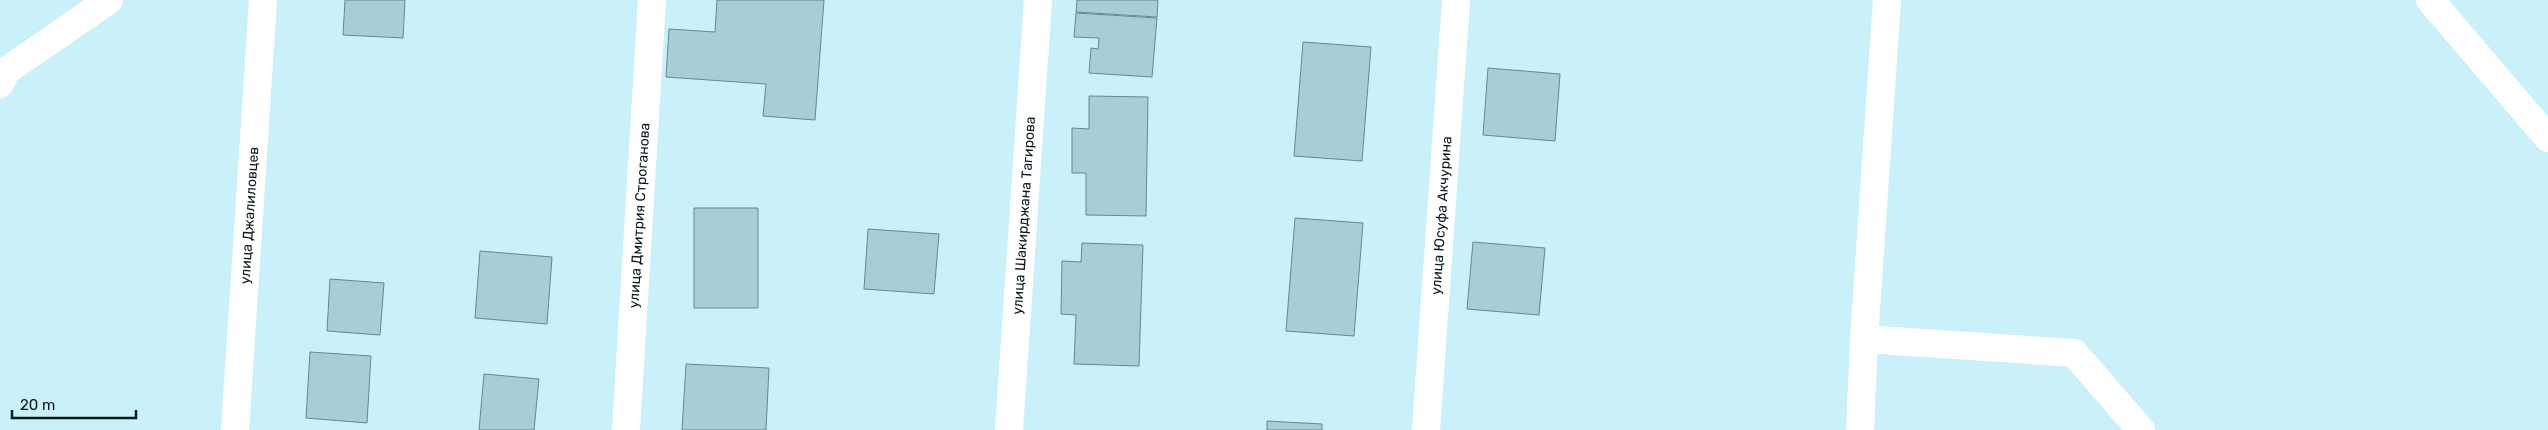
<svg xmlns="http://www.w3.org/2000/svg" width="2548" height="430" viewBox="0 0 2548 430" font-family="Rubik,sans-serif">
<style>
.building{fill:#a7cdd6;stroke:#648890}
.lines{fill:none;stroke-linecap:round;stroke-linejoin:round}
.minor{stroke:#fff;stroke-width:28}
.labels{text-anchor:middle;stroke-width:4.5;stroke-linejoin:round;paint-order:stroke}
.street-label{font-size:14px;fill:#0a181b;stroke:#caf0f9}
</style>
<rect width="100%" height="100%" fill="#caf0f9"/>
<path class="building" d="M345,0H405L403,38L343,35Z
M717,0H824L815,120L763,116L766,84L666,77L669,29L715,32Z
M1077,0H1158L1157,17L1076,12Z
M1076,13L1157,18L1152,77L1089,73L1091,48L1098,49L1099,38L1074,37Z
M1303,42L1371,47L1362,161L1294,156Z
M1488,68L1560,74L1555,141L1483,135Z
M1089,96L1148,97L1146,216L1086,215V173H1072V128L1089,129Z
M694,208H758V308H694Z
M1295,218L1363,223L1354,336L1286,331Z
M868,229L939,234L934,294L864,289Z
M1473,242L1545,248L1539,315L1467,309Z
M1082,243L1143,245L1139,366L1074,364L1076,315L1061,314L1062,261L1081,262Z
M480,251L552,257L547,324L475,318Z
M330,279L384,283L380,335L327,331Z
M310,352L371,356L367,423L306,418Z
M686,364L769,368L766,430H682Z
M484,374L539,379L534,430H479Z
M1267,421L1322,424V430H1267Z"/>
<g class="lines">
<g class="minor">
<path d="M2430,0L2548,138"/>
<path d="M0,84L6,71L109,0"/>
<path d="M1864,339L2074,353L2141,430"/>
<path id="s1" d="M235,430L263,0"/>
<path id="s2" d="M626,430L652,0"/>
<path id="s3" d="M1009,430L1038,0"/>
<path id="s4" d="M1426,430L1456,0"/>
<path d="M1860,430L1864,339L1887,0"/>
</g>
</g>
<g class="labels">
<g class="street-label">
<text dy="5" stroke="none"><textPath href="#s1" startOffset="215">улица Джалиловцев</textPath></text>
<text dy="5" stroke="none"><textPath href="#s2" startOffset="215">улица Дмитрия Строганова</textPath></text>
<text dy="5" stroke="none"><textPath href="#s3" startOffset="215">улица Шакирджана Тагирова</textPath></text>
<text dy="5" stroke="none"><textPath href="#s4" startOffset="215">улица Юсуфа Акчурина</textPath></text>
</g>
</g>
<path d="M12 410v8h124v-8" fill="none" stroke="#0a181b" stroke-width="2.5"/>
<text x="20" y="410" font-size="15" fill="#0a181b" stroke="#caf0f9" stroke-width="4" paint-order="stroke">20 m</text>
</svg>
